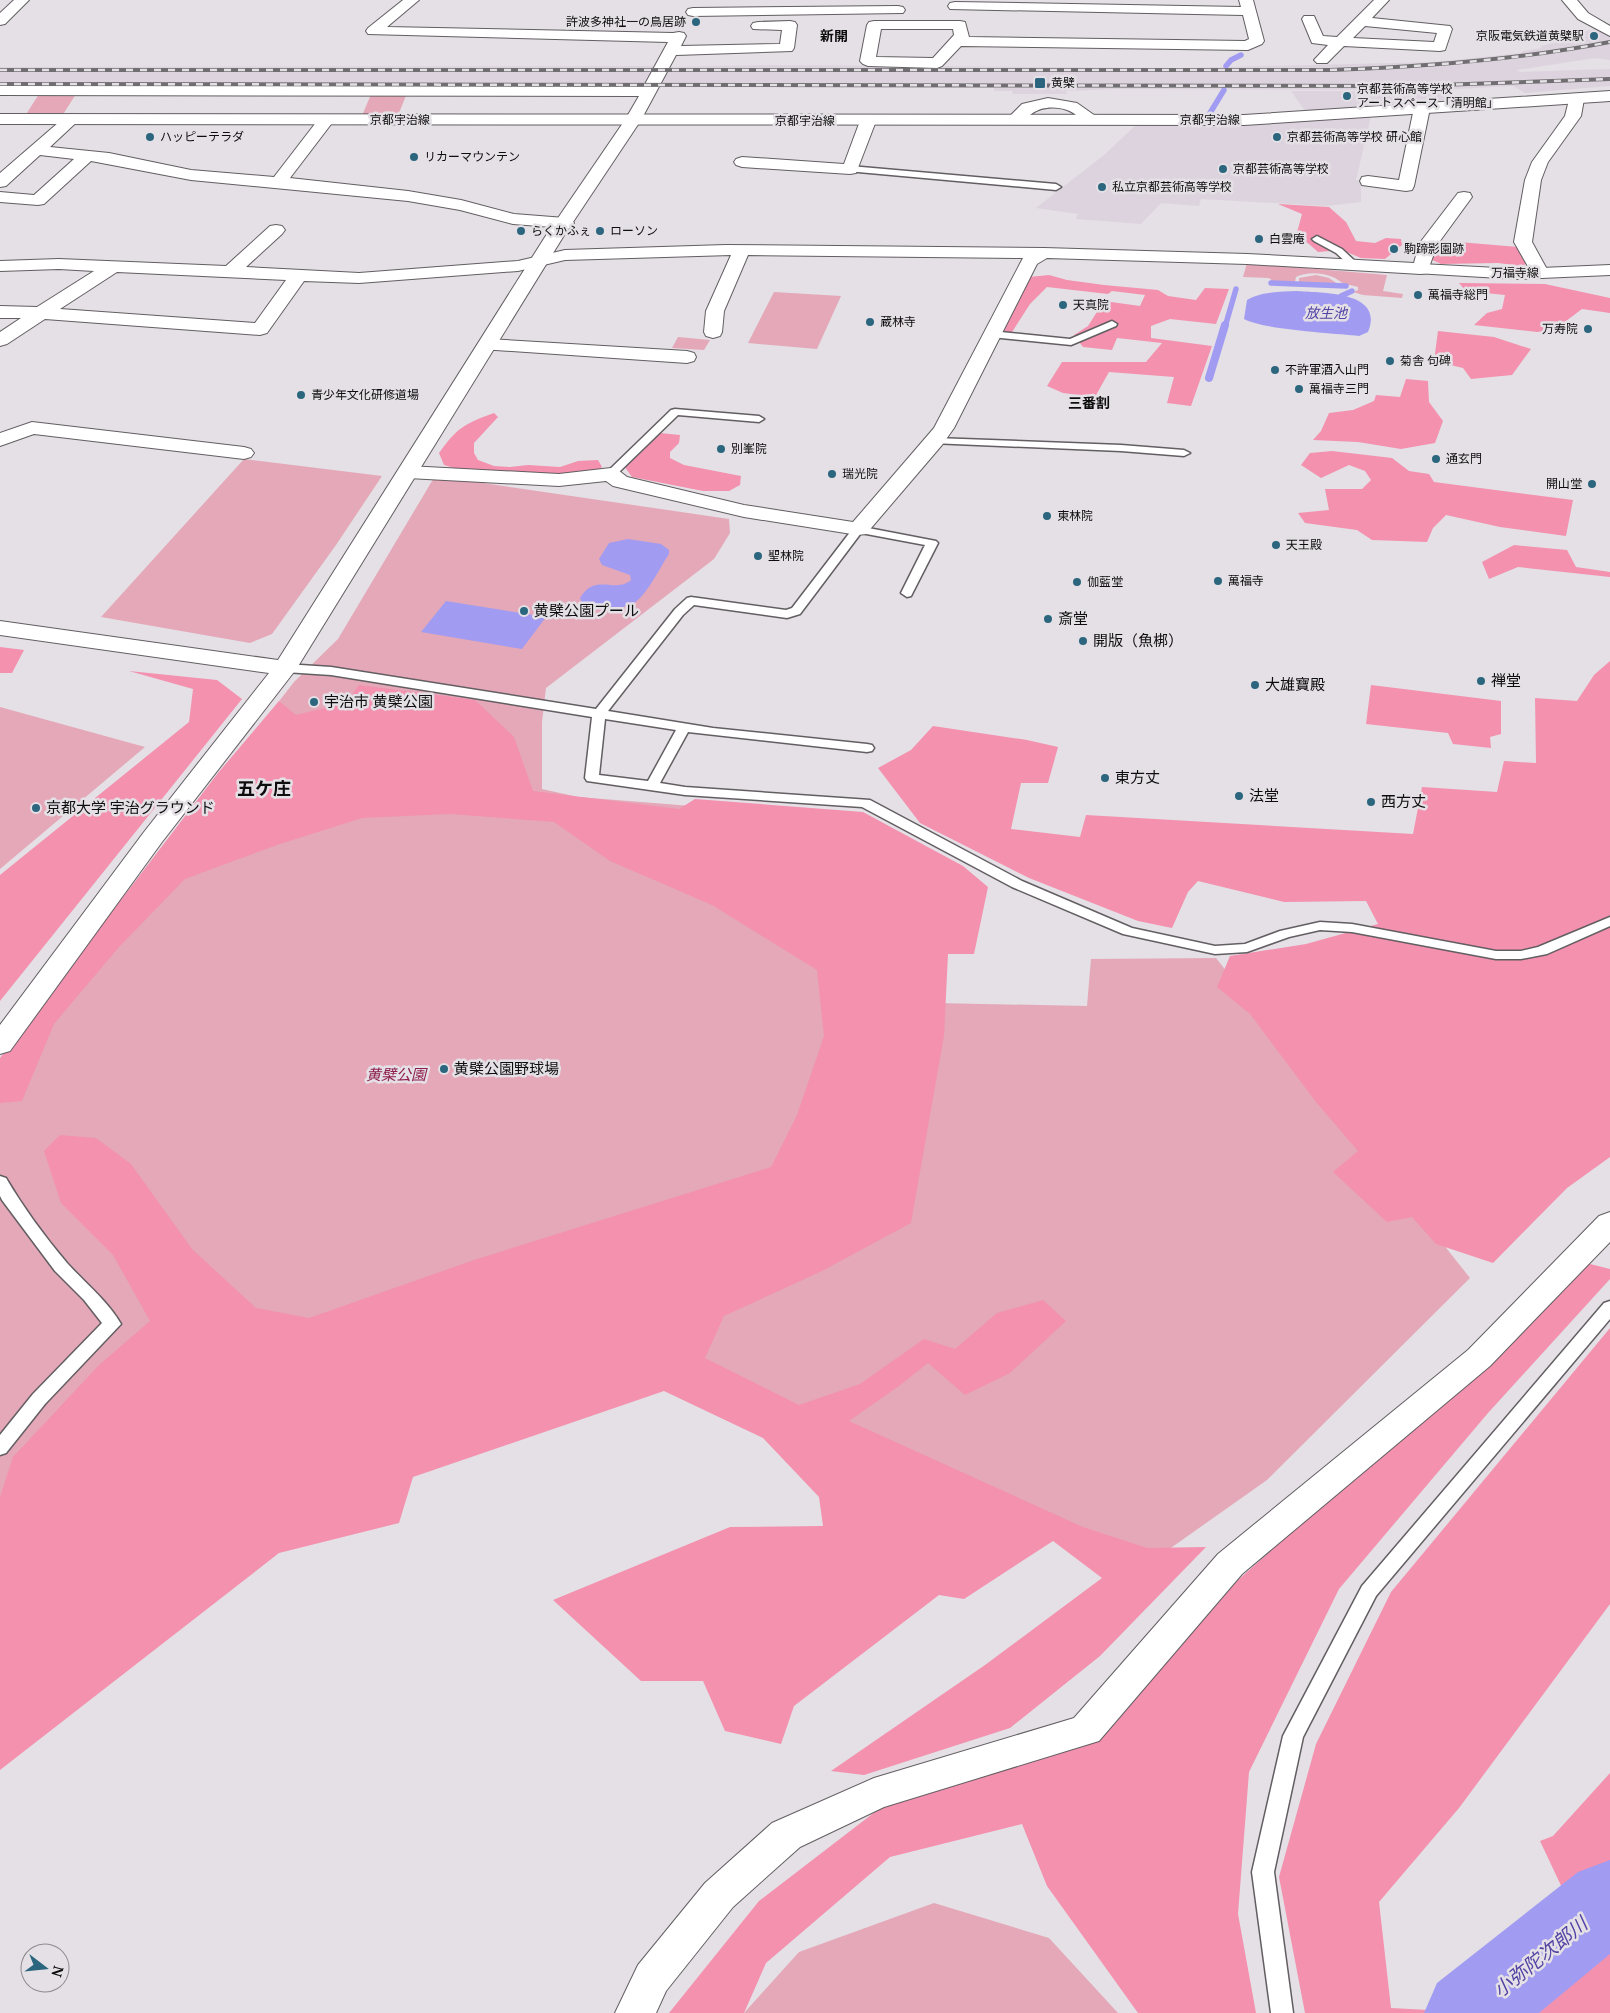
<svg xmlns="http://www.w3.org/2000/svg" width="1610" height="2013" viewBox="0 0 1610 2013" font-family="'PT Serif','Noto Sans JP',serif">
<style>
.built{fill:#ddd3de}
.green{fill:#e4a8b8}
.forest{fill:#f391af}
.water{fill:#a19cf1}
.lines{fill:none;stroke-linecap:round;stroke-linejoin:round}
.stream-far1{stroke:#a19cf1;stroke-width:5.5}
.stream{stroke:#a19cf1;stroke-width:8}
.river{fill:#a19cf1;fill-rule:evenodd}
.lane-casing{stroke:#625e62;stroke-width:3}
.street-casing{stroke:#625e62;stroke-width:2}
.secondary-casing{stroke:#625e62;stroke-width:2}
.primary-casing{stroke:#625e62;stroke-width:2}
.lane{fill:#fff;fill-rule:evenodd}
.street{fill:#fff;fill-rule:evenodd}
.secondary{fill:#fff;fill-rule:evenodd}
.primary{fill:#fff;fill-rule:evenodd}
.rail-casing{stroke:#706e70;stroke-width:4}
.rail{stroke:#e4e0e5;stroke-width:2.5;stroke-dasharray:7;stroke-linecap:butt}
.poi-dot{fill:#2b657e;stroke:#e4e0e5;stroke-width:2}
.labels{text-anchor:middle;stroke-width:5;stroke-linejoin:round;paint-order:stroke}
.far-poi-label{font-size:12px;fill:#0e0d0e;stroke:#e4e0e5;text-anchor:start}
.far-street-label{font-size:12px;fill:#0e0d0e;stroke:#e4e0e5}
.far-neighbourhood-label{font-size:14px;font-weight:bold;fill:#0e0d0e;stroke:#e4e0e5}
.far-water-label{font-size:14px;font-style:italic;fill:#5243a5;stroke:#e4e0e5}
.poi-label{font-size:15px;fill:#0e0d0e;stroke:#e4e0e5;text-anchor:start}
.park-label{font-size:15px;font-style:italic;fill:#8e1d4d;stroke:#e4e0e5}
.quarter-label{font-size:18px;font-weight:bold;fill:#0e0d0e;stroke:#e4e0e5}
.near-water-label{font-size:19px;font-style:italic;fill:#5243a5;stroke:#e4e0e5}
</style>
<rect width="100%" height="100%" fill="#e4e0e5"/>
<path class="built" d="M1596,29L1610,35V60L1595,58L1517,70L1520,72L1610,69V86L1525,93L1513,86L1438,90L1115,89L1066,91L1067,94H1013L1012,91H994V88L659,87L671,67L770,65L1182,68L1433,62L1521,53L1524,51L1542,48L1540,46L1572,39L1579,37L1574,34Z
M654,66L644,87L0,88V67Z
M1291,91H1440L1449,100L1305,111Z
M1371,116L1356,180L1361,181V202L1326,206L1201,199L1199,206L1161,203L1141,224L1076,219L1078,214L1036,208L1104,155L1137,124H1262Z"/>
<path class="green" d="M372,92L407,93L397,118H361Z
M39,94H76L62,116H25Z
M1247,263L1387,275L1383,291L1403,294L1402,298L1363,295L1353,292L1358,290V287L1350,285H1344C1334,273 1310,270 1296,277L1295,282H1271V279L1268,278L1243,277Z
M1316,275L1329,278L1339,285L1299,282V278Z
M774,292L841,296L817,349L748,343Z
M678,337L710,340L704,350L672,348Z
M244,459L382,476L336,545L272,634L250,643L101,617Z
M435,476L729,519L730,533L714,559L546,688L542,722V789L578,797L855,819L886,1128L360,1462L0,1739V1059L294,682L338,639Z
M0,707L145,747L0,869Z
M1216,958L1470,1278L1267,1480L1141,1569L652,1355L935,1003L1087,1006L1091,959Z
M934,1903L1049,1938L1118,2013H744L799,1952Z"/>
<path class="forest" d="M1278,204L1329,207L1346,222L1356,241L1375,243L1386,238L1401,239L1402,245L1385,259L1361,258L1342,250L1318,252L1309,244L1296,236L1302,214Z
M1423,239L1518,247L1529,262L1522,266L1498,263L1441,264L1428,258L1415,256L1411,247Z
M1049,275L1067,280L1104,285L1158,290L1168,296L1196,300L1205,288L1229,289L1216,324L1170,319L1151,326V338L1212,346L1191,406L1167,403L1174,377L1109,372L1095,397L1063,393L1047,386L1062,362H1146L1162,343L1117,338L1112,350L1083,347L1074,335L1088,326L1104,301L1140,306L1145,295L1112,291L1108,294L1047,287L1030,304L1012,332H1002L1029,277Z
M1459,283L1545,284L1610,298V313L1582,309L1554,330L1537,332L1474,325L1487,313L1502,309L1505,295L1466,291Z
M1438,331L1494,337L1531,349L1512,375L1471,379L1463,368L1434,361Z
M1406,379L1428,381L1429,402L1443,421L1435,443L1401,449L1358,442L1313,440L1321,431L1329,413L1353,410L1374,401L1376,395L1400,397Z
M494,413L498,417L474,443V453L478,460L494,466L510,467L528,465L560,467L578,461L598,460L602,467L595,473L575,476L467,472L444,465L439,453C458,427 464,424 494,413Z
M660,433L680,435L679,443L670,452V458L684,465L741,476L740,485L729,491H703L632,477L624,466Z
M1332,451L1392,458L1409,471L1429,474L1434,482L1573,500L1566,536L1500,527L1446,515L1433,528L1427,542L1372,540L1357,530L1305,523L1298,513L1329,510L1325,489H1362L1371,480L1365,471L1349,465L1321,478L1301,465L1310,453Z
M1514,545L1567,550L1576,567L1610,572V577L1518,567L1489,579L1482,562Z
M0,647L24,650L12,673H0Z
M1610,661V1157L1567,1188L1493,1263L1436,1244L1412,1217L1387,1222L1333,1172L1358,1151L1316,1102L1250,1014L1217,987L1230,956L1306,944L1378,924L1366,901L1284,902L1198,881L1188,892L1172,928L1138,921L1029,878L920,823L878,768L911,750L933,726L1027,740L1058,747L1048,783H1021L1011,829L1080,837L1086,815L1413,834L1422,787L1497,792L1504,761L1536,763L1535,698L1577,701L1594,675Z
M129,671L217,680L242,699L0,1001V875L189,722L193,689Z
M359,685L475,700L514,737L533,791L679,809L695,799L863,812L963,866L988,887L974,954H948L944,1036L911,1223L822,1271L724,1316L705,1358L799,1405L860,1384L924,1339L955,1349L997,1313L1043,1300L1066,1321L1010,1373L965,1395L928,1363L899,1386L849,1421L1083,1527L1147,1548L1206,1547L1100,1656L1010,1728L864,1775L831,1771L985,1665L1102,1578L1053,1541L964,1599L939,1595L794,1706L781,1744L725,1731L703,1681H641L553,1600L730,1527L823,1526L819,1497L763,1438L664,1391L413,1477L399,1523L279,1553L0,1770V1497L13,1457L99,1365L150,1321L113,1255L61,1203L44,1151L60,1135L96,1138L131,1164L192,1249L256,1308L309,1318L474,1260L771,1167L797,1115L824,1036L817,970L712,905L610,861L554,822L450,814L362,818L280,844L185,879L119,947L54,1024L22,1101L0,1103V1058L218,773L279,701L296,715L346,703Z
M1371,685L1501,701V734L1490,737L1491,748L1453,744L1448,733L1366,724Z
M1582,1262L1610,1269V1279L1488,1413L1339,1589L1249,1772L1238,1914L1256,2013H1138L1047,1886L1022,1824L890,1857L766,1963L744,2013H669L759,1901L884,1805L1035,1761L1266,1555Z
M1610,1328V1604L1459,1808L1379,1902L1391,2008L1485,2013H1305L1279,1877L1316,1744L1391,1592Z
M1610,1773V2013H1492L1590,1947L1540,1841L1553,1836Z"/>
<path class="water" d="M1297,291C1322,293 1385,291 1368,332L1359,336C1333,333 1264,330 1244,319L1247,300C1262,291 1281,292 1297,291Z
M628,539L661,544L669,550V554C661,566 649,590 639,599C630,608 610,610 598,609C590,608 582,606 580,598C595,572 615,594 631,580L630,575L602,565L599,559L609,543Z
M446,601L546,617L522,649L421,632Z"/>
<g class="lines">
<path class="stream-far1" d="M1226,66L1231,60L1241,55
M1210,113L1224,90
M1271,283L1346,286
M1341,296L1352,291
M1225,327L1236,289"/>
<path class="stream" d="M1209,378L1225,325"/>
<path class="river" d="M1610,1860V1954L1539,2013H1424L1437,1983L1578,1872Z"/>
<g class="lane-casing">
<path id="lane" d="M850,166L1056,184L1061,187L1056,190L847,171L845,169Z
M1317,236L1342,249L1357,263V267H1351L1336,253L1314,241L1312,239Z
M1112,321L1117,324L1116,326L1071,345L991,337L986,334L991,331L1070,339Z
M675,409L759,416L764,419L759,422L678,415L615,476H607L605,474L607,472L671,410Z
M935,438L1121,445L1184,450L1190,453L1184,456L1121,451L931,443L930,441L931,439Z
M858,526L936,541L938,543L911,596L907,597L901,593L925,545L861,533L800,614L787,618L694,605L683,615L608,711L713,728L867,744L872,745L874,748L872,751L867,752L688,732L660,783L685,787L870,800L1022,881L1132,928L1215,946L1245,944L1280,931L1320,922L1352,924L1496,951H1521L1538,947L1610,917V926L1547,954L1521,959H1496L1352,932L1320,930L1289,937L1247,952L1215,954L1123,934L1012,887L862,807L685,795L587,781L585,778L592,717L331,675L285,672L279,668L285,664L331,667L596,709L675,609L687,598L691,597L786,610L792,608L854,527ZM605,719L676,730L648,781L599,775Z
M0,1176L6,1178C23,1207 45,1237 67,1263C85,1283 107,1300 121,1324L45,1404L6,1453L0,1455V1435L33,1394L102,1323L84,1300L55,1271L2,1200L0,1196Z
M1610,1301V1319L1376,1596L1303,1737L1274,1872L1293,2013H1271L1252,1872L1283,1736L1362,1586L1604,1303Z"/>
</g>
<g class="street-casing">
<path id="street" d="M14,0H29L5,24L0,25V13Z
M403,0H419L387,27L673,33L679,32L684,33L686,36L681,46L780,44L782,30L753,29L751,26L753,23L758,22L790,21L795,22L797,25L794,48L792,51L676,55L641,120L639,123H627L625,120L639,96L0,95V85L644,86L668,42L368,34L366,31L368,28Z
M1239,0H1253L1264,41L1262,44L1248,50L961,46L942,66L937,68L868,66L863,64L860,61L867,25L869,22L874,21H960L965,22L969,37L1245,41L1249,39L1243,15L950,9L948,6L950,3L955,2L1241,7ZM881,29H953L954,35L933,58L876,57Z
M1374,0H1389L1372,18L1450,26L1452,29L1445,50L1440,51L1344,46L1327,63H1317L1314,60L1328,45L1312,43L1302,19L1304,16H1314L1323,36L1337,37ZM1365,26L1437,33L1434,42L1353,38Z
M898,6L903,7L905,10L903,13L693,16L688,15L686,12L688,9L693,8Z
M1576,94L1582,96L1584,99L1581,116L1548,162L1541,180L1532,242L1549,273L1546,277L1540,278L1534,277L1514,242L1525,180L1532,162L1565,116L1570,96Z
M1048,98L1077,103L1101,120L1099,123C1085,127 1079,114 1067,110C1062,108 1052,107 1047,108C1029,109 1024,127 1008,123L1006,120L1022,104Z
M1422,103L1428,105L1430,108L1414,186L1412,190L1406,191L1362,185L1360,181L1362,177L1368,176L1399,180L1414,108L1416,105Z
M72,114L78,116L80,119L50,147L109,153L191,170L274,177L321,116H333L335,119L290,178L408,191L461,200L514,214L565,218L571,219L574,223L571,227L565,228L513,224L460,210L408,201L191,180L91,161L44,204L38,205L0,202V192L34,195L74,159L40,155L6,186L0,187V173L66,116Z
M868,116L874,118L876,121L856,173L850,174L742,167L736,165L734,162L736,159L742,157L844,164L860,121L862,118Z
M1464,192L1470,193L1472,197L1437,245L1427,273L1421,274L1247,264L1047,258L1037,264L954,428L942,445L866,534L858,535L744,517L613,486L606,481L559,486L408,478L401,476L398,472L401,468L408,466L559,474L611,468L618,470L627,477L744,505L853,522L934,428L1023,258L748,255L724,311L722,332L720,336L713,338L706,336L704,332L706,311L731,255L565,260L518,271L359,283L304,281L267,333L260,335L45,319L7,344L0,346V332L21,318H0V306L37,307L94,271L59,269L0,271V261L59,259L226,266L270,226L276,225L282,226L285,230L282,234L246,267L359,273L518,261L565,250L726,245L1044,248L1247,254L1414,263L1419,244L1458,193ZM117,272L286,280L255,323L60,309Z
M488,339L687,351L694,353L696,357L694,361L687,363L481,349L479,345L481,341Z
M32,422L244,447L251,449L254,453L251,457L244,459L34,434L0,446V433Z
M1610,1212V1242L1490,1366L1242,1574L1099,1741L884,1807L800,1847L733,1907L666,1991L656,2013H615L638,1965L705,1883L772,1823L874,1778L1074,1718L1218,1554L1468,1350L1599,1216Z"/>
</g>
<g class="secondary-casing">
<path id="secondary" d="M1562,0H1577L1588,13L1610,26V36L1578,19Z
M633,115L639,117L641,120L563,237L297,668L162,842L10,1051L0,1054V1025L144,832L269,673L0,635V621L278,660L545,237L627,117Z
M1421,264L1517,269L1610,265V275L1517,279L1415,273L1412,269L1415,265Z"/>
</g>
<g class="primary-casing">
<path id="primary" d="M1610,91V101L1244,125L0,124V114L1244,115Z"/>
</g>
<use href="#lane" class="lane"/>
<use href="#street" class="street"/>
<use href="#secondary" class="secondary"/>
<use href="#primary" class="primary"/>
<g class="rail-casing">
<path id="rail" d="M0,70H1330C1424,67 1517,60 1610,42
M0,84L1410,86L1610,79"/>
</g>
<use href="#rail" class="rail"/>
</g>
<g class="poi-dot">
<circle cx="696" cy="22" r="5"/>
<circle cx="1594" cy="36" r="5"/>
<rect x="1034" y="77" width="12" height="12" rx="2.5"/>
<circle cx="1347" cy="96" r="5"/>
<circle cx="150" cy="137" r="5"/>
<circle cx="1277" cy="137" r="5"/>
<circle cx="414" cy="157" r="5"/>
<circle cx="1223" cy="169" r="5"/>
<circle cx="1102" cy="187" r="5"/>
<circle cx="521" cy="231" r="5"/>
<circle cx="600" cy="231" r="5"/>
<circle cx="1259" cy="239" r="5"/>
<circle cx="1394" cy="249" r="5"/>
<circle cx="1418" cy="295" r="5"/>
<circle cx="1063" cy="305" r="5"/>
<circle cx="870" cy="322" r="5"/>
<circle cx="1588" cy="329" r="5"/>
<circle cx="1390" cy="361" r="5"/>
<circle cx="1275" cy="370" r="5"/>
<circle cx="1299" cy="389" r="5"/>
<circle cx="301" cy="395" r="5"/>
<circle cx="721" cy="449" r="5"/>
<circle cx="1436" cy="459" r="5"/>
<circle cx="832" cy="474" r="5"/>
<circle cx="1592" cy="484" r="5"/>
<circle cx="1047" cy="516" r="5"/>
<circle cx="1276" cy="545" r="5"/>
<circle cx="758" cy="556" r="5"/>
<circle cx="1218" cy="581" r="5"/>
<circle cx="1077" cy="582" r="5"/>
<circle cx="524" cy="611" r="5"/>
<circle cx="1048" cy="619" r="5"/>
<circle cx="1083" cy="641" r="5"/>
<circle cx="1481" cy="681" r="5"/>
<circle cx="1255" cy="685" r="5"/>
<circle cx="314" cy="702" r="5"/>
<circle cx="1105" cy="778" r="5"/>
<circle cx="1239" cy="796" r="5"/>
<circle cx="1371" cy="802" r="5"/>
<circle cx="36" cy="808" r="5"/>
<circle cx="444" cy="1069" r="5"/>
</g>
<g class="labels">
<g class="far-poi-label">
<text x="686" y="26" text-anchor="end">許波多神社一の鳥居跡</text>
<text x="1584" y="40" text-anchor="end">京阪電気鉄道黄檗駅</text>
<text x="1051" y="87">黄檗</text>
<text x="1357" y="93">京都芸術高等学校<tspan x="1357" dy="14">アートスペース「清明館」</tspan></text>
<text x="160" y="141">ハッピーテラダ</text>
<text x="1287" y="141">京都芸術高等学校 研心館</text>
<text x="424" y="161">リカーマウンテン</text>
<text x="1233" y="173">京都芸術高等学校</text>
<text x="1112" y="191">私立京都芸術高等学校</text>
<text x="531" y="235">らくかふぇ</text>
<text x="610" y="235">ローソン</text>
<text x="1269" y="243">白雲庵</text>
<text x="1404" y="253">駒蹄影園跡</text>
<text x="1428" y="299">萬福寺総門</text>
<text x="1073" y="309">天真院</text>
<text x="880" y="326">蔵林寺</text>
<text x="1578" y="333" text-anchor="end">万寿院</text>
<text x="1400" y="365">菊舎 句碑</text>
<text x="1285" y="374">不許軍酒入山門</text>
<text x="1309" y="393">萬福寺三門</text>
<text x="311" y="399">青少年文化研修道場</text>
<text x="731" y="453">別峯院</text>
<text x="1446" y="463">通玄門</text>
<text x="842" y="478">瑞光院</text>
<text x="1582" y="488" text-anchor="end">開山堂</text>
<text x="1057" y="520">東林院</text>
<text x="1286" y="549">天王殿</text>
<text x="768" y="560">聖林院</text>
<text x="1228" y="585">萬福寺</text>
<text x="1087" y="586">伽藍堂</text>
</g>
<g class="far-street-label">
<text x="400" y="124">京都宇治線</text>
<text x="1210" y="124">京都宇治線</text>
<text x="805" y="125">京都宇治線</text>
<text x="1515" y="277">万福寺線</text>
</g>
<g class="far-neighbourhood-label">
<text x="834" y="41">新開</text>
<text x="1089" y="408">三番割</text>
</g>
<g class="far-water-label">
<text x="1326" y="318">放生池</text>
</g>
<g class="poi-label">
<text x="534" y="616">黄檗公園プール</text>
<text x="1058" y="624">斎堂</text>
<text x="1093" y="646">開版（魚梆）</text>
<text x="1491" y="686">禅堂</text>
<text x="1265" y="690">大雄寶殿</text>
<text x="324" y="707">宇治市 黄檗公園</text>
<text x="1115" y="783">東方丈</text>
<text x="1249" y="801">法堂</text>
<text x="1381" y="807">西方丈</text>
<text x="46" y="813">京都大学 宇治グラウンド</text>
<text x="454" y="1074">黄檗公園野球場</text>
</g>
<g class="park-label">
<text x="396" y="1080">黄檗公園</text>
</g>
<g class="quarter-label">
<text x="264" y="795">五ケ庄</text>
</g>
<g class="near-water-label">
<text transform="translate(1540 1957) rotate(-39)" y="7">小弥陀次郎川</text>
</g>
</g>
<g transform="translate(45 1968) rotate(106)"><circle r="24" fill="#e4e0e5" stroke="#8e8c8f"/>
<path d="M0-4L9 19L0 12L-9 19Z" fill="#2b657e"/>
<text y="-8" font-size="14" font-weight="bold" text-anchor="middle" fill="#0e0d0e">N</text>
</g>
</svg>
